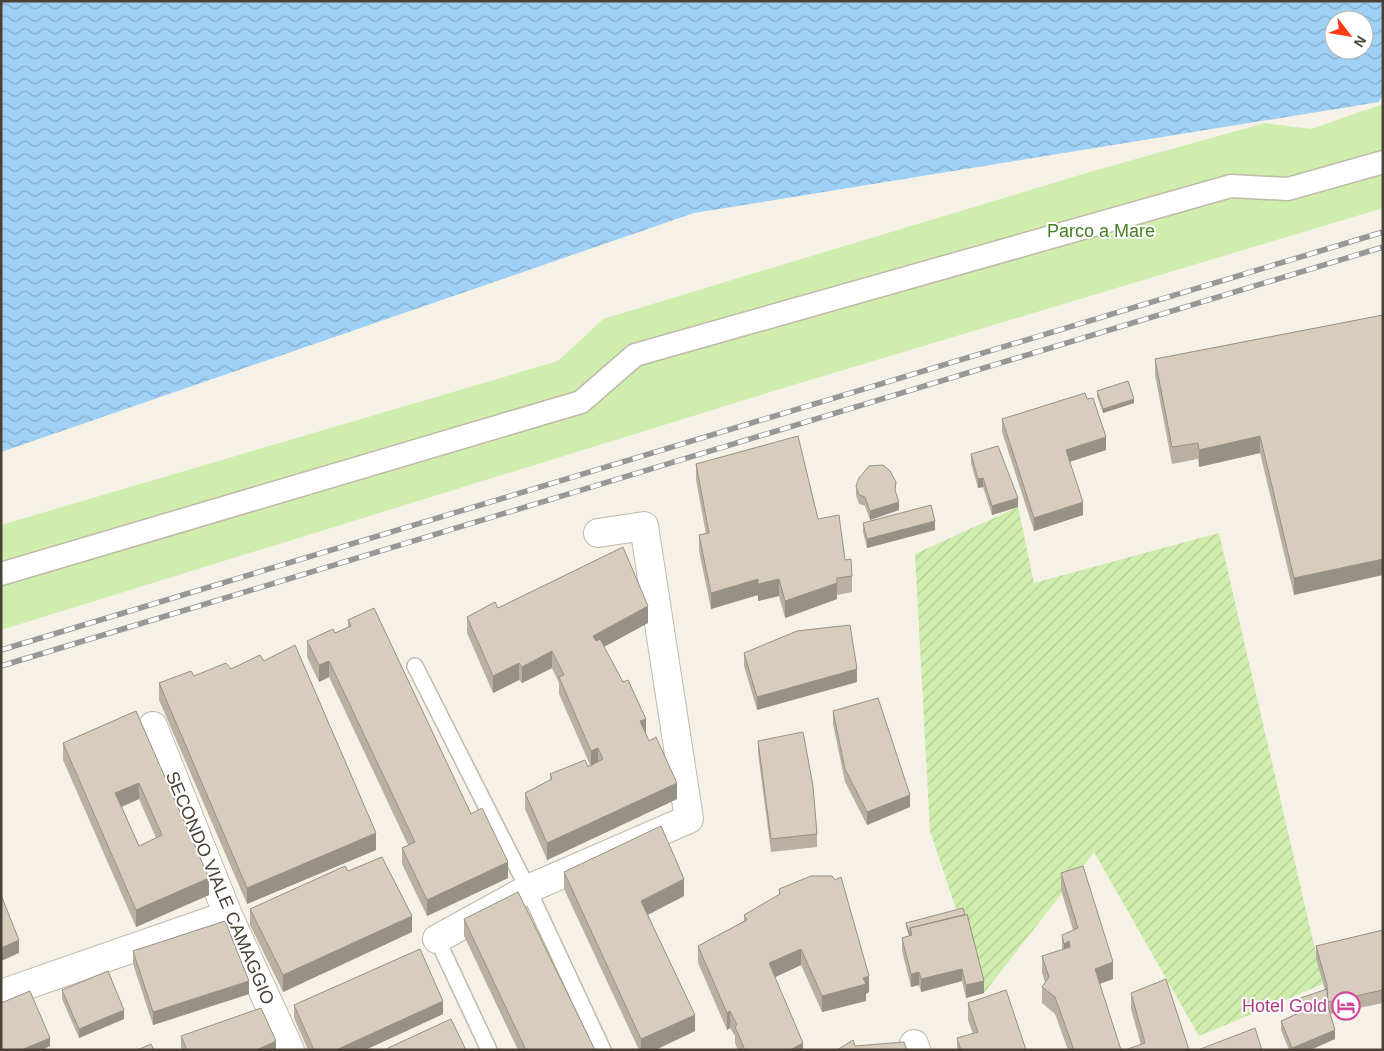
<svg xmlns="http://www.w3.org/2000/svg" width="1384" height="1051" viewBox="0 0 1384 1051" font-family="Helvetica,sans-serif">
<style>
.park{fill:#cfedad}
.garden{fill:url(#garden-furrows)}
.water{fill:url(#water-waves);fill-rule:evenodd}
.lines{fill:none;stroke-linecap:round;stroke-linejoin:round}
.service-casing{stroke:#c1b9a9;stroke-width:18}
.pedestrian-casing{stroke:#c1b9a9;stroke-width:25}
.minor-casing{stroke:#c1b9a9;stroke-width:30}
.service{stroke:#fff;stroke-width:15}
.pedestrian{stroke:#fff;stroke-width:22}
.minor{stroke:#fff;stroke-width:28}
.rail-casing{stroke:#979797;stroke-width:5.5}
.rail{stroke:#fff;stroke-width:4;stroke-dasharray:11;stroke-linecap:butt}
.wall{fill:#bab0a2;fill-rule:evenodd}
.shaded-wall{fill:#979084}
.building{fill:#d8cdbc;stroke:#979084;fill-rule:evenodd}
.labels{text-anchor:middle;stroke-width:4;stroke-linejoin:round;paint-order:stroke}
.park-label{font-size:18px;fill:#458023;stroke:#fff}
.street-label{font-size:18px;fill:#494135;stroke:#fff}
.hotel-label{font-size:18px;fill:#b23c85;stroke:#fff;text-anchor:end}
</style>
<defs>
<pattern id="garden-furrows" width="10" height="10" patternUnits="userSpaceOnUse" patternTransform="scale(1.25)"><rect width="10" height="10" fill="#cfedad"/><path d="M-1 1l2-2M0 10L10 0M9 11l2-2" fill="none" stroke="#b3cc95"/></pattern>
<pattern id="water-waves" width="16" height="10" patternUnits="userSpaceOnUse" patternTransform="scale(1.25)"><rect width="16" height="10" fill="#9fd1f6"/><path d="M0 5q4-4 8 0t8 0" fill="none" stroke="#84abc8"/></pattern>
</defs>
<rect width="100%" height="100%" fill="#f5f1e7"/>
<path class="park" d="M1383,104V208L780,389L1,630V525L558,361L603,319L1093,171L1265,123L1311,129Z"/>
<path class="garden" d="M1018,507L1034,583L1219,533L1323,984L1199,1036L1094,852L984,993L930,831L915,554Z"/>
<path class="water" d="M1,1H1383V93L1379,102L694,213L1,452ZM1334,20H1364V50H1334Z"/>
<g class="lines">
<g class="service-casing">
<path id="service" d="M415,666L528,889L603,1050
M437,939L489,1050"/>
</g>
<g class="pedestrian-casing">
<path id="pedestrian" d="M1,574L581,402L635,355L1231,186L1288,189L1383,162"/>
</g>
<g class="minor-casing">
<path id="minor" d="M153,726L228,915L290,1050
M437,939L528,889L689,819L644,526L598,533
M1,994L228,915
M914,1044L916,1050"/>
</g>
<use href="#service" class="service"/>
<use href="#pedestrian" class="pedestrian"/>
<use href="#minor" class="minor"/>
<g class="rail-casing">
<path id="rail" d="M1,650L1383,232
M1,666L1383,247"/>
</g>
<use href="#rail" class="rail"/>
</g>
<path class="wall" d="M1383,315L1294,595L1260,453L1199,467L1198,459L1172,464L1155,375V359Z
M1097,391L1134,403L1103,413L1097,396Z
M1002,419L1106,450L1069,462L1083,515L1034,531L1002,432Z
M971,454L1018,507L992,515L983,487L978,488L971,463Z
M696,464L818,519L845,560L852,576V592L837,595V599L785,618L779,596L758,601V595L711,609L699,551V535L706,534L696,480Z
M856,486L895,492L899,510L870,520L865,506L859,504L856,495Z
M863,523L935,530L867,548L863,532Z
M498,608L648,623L604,646L677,799L547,860L525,809V793L550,780V774L590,765L559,694V683L552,668L522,683L519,680L493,693L467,633V617Z
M348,620L471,814L508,878L427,916L402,864V848L408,845L329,677L319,682L307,657V641L335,633L348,627Z
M744,653L857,682L757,710L744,666Z
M159,683L376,850L247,904L159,700Z
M136,711L209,895L136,927L63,760V743ZM139,799L156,838L139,846L122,807Z
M833,711L910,807L867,825L845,782L833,724Z
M758,741L817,834V847L771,852L758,753Z
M348,871L412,932L283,992L250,925V909Z
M564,872L684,896L648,915L695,1031L655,1050H639L564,889Z
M1061,873L1113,979L1100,984L1121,1050H1068L1055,1014L1042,1003V987L1045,982L1042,973V956L1062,950V935L1073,930L1061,890Z
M779,889L869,992L866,994V1001L822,1012L801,965L775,977L803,1050H738L735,1043V1036L730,1028L727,1030L698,963V946L744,921V915L779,895Z
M963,908L984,993L966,998L962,981L921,992L919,985L911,987L902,951V938L909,936L906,927V923Z
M464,919L595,1050H518L464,936Z
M1383,930V1003L1330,1014L1335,1039L1310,1050H1289L1281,1030V1021L1298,1013V999L1325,990L1316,959V946Z
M133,951L249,994L153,1025L133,964Z
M62,990L124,1019L79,1038L62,999Z
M1131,993L1189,1050L1141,1045L1131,1009Z
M968,1003L1026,1050H957V1038L973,1034L968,1020Z
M294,1005L443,1014L365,1050H308L294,1018Z
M181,1036L276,1050H181Z"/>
<path class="shaded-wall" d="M1134,399V403L1103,413V409Z
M1260,436V453L1199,467V450Z
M1106,437V450L1066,463V450Z
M983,478V487L978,488V479Z
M1018,498V507L992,515V506Z
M899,502V510L870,520V511Z
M1083,502V515L1034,531V518Z
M935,521V530L867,548V539Z
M1383,559V575L1294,595V578Z
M758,579V595L711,609V593Z
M779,579V596L758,601V584Z
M837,583V599L785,618V601Z
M648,606V623L593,653V636Z
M552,651V668L522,683V667Z
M329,661V677L319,682V665Z
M519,663V680L493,693V676Z
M857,669V682L757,710V697Z
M646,719V736L640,721Z
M598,748V764L591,768V751Z
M139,783V799L115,809V793Z
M677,783V799L547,860V843Z
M910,795V807L867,825V812Z
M376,833V850L247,904V888Z
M508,862V878L427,916V900Z
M209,878V895L136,927V910Z
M684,879V896L641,918V901Z
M412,916V932L283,992V975Z
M19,940V953L1,961V948Z
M1069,941V958L1064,960V944Z
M801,949V965L769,980V963Z
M1113,962V979L1095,985V969Z
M962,969V981L921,992V979Z
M919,972V985L911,987V974Z
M869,976V992L866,994V1001L822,1012V996Z
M249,981V994L153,1025V1012Z
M984,981V993L966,998V985Z
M443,1001V1014L365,1050H336Z
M124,1010V1019L79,1038V1029Z
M730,1011V1028L727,1030V1013Z
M695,1015V1031L655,1050H641V1039Z
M1335,1030V1039L1310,1050H1292V1048Z
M50,1038V1046L42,1050H21Z
M276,1041V1050H256Z
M803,1043V1050H790Z"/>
<path class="building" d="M1383,315V559L1294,578L1260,436L1199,450L1198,443L1172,447L1155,359Z
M1128,381L1134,399L1103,409L1097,391Z
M1085,393L1087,399L1093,398L1106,437L1066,450L1083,502L1034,518L1002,419Z
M798,436L818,519L839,515L845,560L851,559L852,576L837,578V583L785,601L779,579L758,584V579L711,593L699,535L709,533L696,464Z
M998,446L1018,498L992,506L983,478L978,479L971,454Z
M883,465L890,471L896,482L895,490L899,502L870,511L865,497L859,495L856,486L859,478L869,466Z
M931,505L935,521L867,539L863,523Z
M623,547L648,606L593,636L596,641L600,639L623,682L628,680L646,719L640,721L649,741L656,737L677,783L547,843L525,793L552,779L550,774L585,760L588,767L603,759L598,748L591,751L559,677L564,675L552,651L522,667L519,663L493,676L467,617L495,602L498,608Z
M374,608L471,814L482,808L508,862L427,900L402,848L415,842L329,661L319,665L307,641L333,629L335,633L351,626L348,620Z
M850,625L857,669L757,697L744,653L797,631Z
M295,645L376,833L247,888L159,683L191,671L194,676L226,663L231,669L260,655L264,661Z
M878,698L910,795L867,812L845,769L833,711Z
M136,711L209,878L136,910L63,743ZM139,783L162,835L139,846L115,793Z
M803,732L813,786L817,834L771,839L758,741Z
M661,826L684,879L641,901L695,1015L641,1039L564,872Z
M382,857L412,916L283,975L250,909L345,866L348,871Z
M1083,866L1113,962L1095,969L1121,1050H1074L1055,997L1042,987L1049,977L1042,956L1070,947L1069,941L1064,944L1062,935L1078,928L1061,873Z
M811,876H832L835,880L841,877L869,976L863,978L866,984L822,996L801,949L769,963L803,1043L790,1050H745L735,1027L737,1025L730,1011L727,1013L698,946L747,920L744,915L780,894L779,889Z
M518,892L595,1050H526L464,919Z
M1,895L19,940L1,948Z
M963,908L965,915L910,928V936L906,923Z
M967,914L984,981L966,985L962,969L921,979L919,972L911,974L902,938L912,935L910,928Z
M225,921L249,981L153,1012L133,951Z
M1383,930V990L1328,1002L1327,985L1316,946Z
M420,949L443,1001L336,1050H314L294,1005Z
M108,971L124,1010L79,1029L62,990Z
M1166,979L1189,1050H1125L1145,1043L1131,993Z
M1327,989L1328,1006L1335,1030L1292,1048L1281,1021L1299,1013L1298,999Z
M1006,990L1026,1050H961L957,1038L978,1032L968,1003Z
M30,991L50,1038L21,1050H1V1003Z
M261,1008L276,1041L256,1050H187L181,1036Z
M451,1019L466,1050H386L388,1048Z
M1255,1028L1262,1050H1198Z
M853,1040L855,1046L904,1042L907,1050H837Z
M151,1044L154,1050H137Z"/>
<defs>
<g id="hotel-ring" transform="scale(1.4375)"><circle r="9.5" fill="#fff" stroke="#d1479c" stroke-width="1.5"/><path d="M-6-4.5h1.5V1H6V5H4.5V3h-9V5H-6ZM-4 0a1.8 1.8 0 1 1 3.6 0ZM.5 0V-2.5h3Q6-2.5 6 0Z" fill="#d1479c"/></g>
</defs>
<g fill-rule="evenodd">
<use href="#hotel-ring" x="1346" y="1006"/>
</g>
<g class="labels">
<g class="park-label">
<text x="1101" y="237">Parco a Mare</text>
</g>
<g class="street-label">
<text transform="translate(220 888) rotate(67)" y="6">SECONDO VIALE CAMAGGIO</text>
</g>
<g class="hotel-label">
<text x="1327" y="1012">Hotel Gold</text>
</g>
</g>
<rect width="1384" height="1051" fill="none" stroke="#494135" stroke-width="5"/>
<g transform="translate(1349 35) rotate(121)"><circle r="24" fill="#ffffff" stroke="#b6b3ae"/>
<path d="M0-4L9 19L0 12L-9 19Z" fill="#ff3a14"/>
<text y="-8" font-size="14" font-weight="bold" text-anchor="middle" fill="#494135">N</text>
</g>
</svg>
